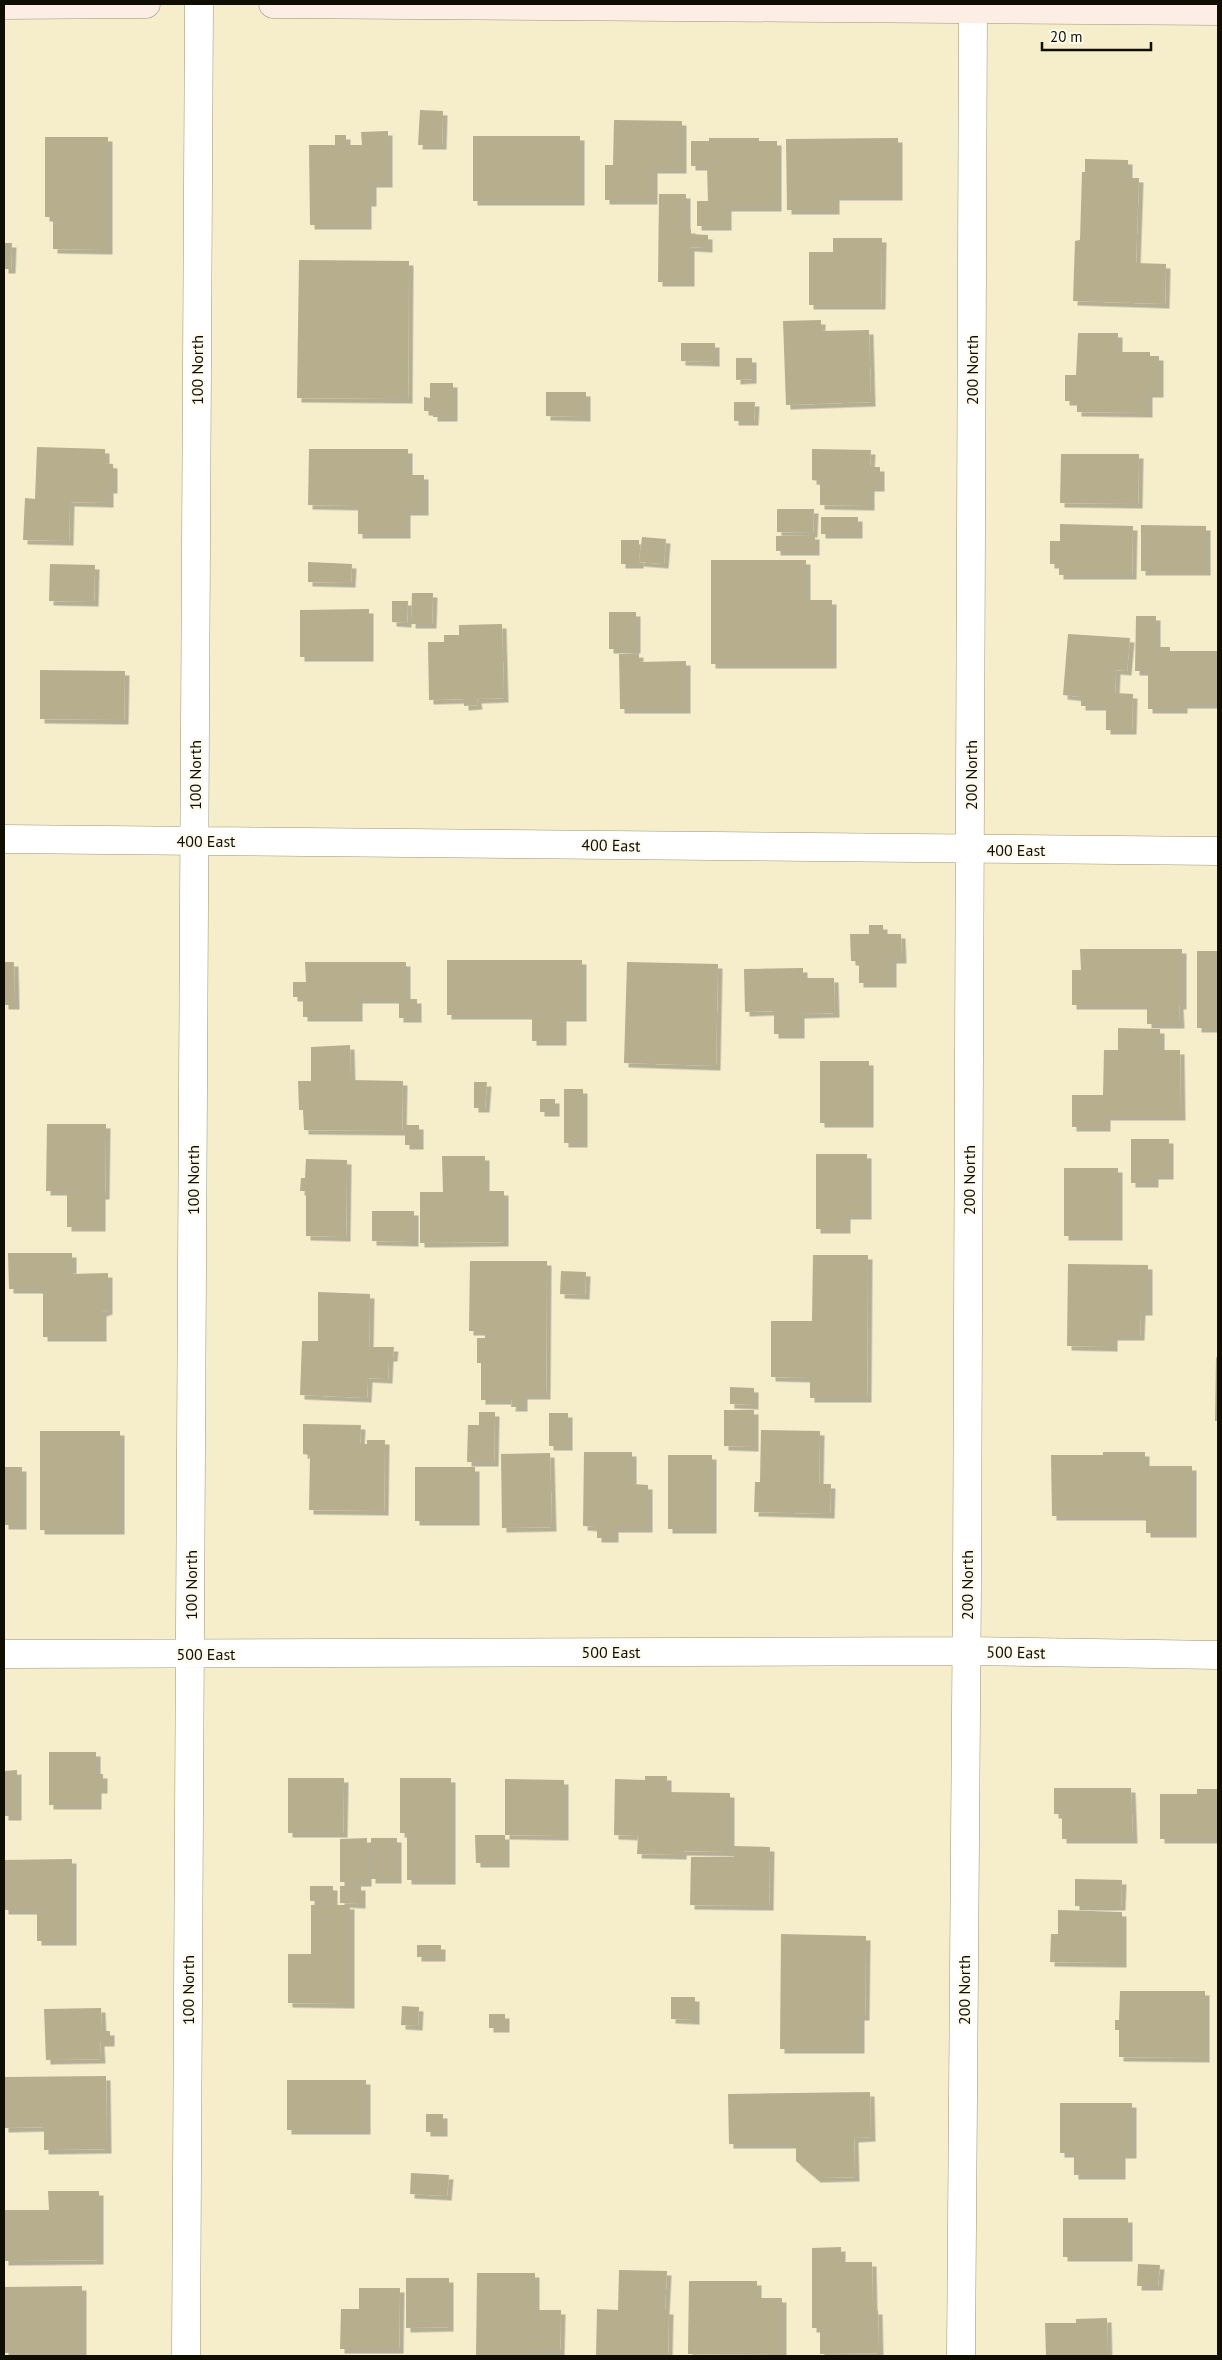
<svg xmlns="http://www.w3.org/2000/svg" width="1222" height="2360" viewBox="0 0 1222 2360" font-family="'PT Sans',sans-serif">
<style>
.building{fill:#b6ae8d;filter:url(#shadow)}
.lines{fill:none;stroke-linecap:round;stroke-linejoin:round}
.street-casing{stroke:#9d9575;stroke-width:29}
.secondary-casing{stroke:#9d9575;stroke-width:29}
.street{stroke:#fff;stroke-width:28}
.secondary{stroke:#fceee4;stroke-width:28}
.labels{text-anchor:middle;stroke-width:4.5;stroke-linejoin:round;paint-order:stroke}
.street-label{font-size:16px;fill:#100d03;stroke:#fefaed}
</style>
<defs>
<filter id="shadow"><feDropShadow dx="4.5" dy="4.5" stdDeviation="0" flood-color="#0004"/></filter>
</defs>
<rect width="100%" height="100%" fill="#f6edcb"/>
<path class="building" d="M420,110L443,111L442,145H418Z
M614,120L682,121V169H653V200H605V165H613Z
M388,131V183H372V202H367V225H310L309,145H335V135H346V145H362L361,132Z
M473,136H580V201H473Z
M45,137H108V250L53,249V217H45Z
M709,138H759V141H777V207H727V226H697V201H708L707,166H691V141H709Z
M898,138V196H835V210H787L786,139Z
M1085,159L1128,160V178H1139L1136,263L1166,264L1165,304L1073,301L1075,241L1080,240L1082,172H1085Z
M659,194H686V229H691V234L708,235V248L690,247V282H658Z
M833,238H882L881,305H809V252H833Z
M4,243H12L11,269H4Z
M299,260L409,261L408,399L297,398Z
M821,320V331L869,330L871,402L786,405L783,321Z
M1078,333H1118V352H1150V356H1159V393H1148V413L1077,412V401H1065V375H1076Z
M681,343H715V362L681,361Z
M736,358H752V379L736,380Z
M430,383H453V417H433V411H424V397L430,398Z
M546,392H586V417L546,416Z
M734,402H755L754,421H734Z
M37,447L105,449V463L113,464V489H109V503L70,502L69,541L23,540L25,498L35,499Z
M309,449H408V475H424V511H406V534H358V506L308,505Z
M812,449L871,450L870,467H880V487H870V506L820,505V481L812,480Z
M1061,454H1139L1138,504L1060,503Z
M777,509H814L813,533L777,532Z
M821,517H858V534H821Z
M1060,524L1133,526L1132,575H1059V564H1050V541H1060Z
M1141,525L1206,526V571H1141Z
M815,535V551H776V536Z
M642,537L666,539L664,564L639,562Z
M621,540H639V564H621Z
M711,560H806V600H832V664H711Z
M308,562L352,564L351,583L308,582Z
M50,564L95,565L94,602L49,601Z
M412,593H433L432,624H411Z
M392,601H408L407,623L392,622Z
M369,609V657H300V610Z
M609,612H636V649H609Z
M1136,616H1156V647H1170V651H1218V704H1183V709H1148V671H1135Z
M502,624L504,698L477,699L478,705L464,706V699L429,700L428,642H444V635H459V625Z
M1068,634L1130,638L1127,671L1116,670L1115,693L1133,694L1132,730H1106V706H1081V697L1063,695Z
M639,653V662L686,661V709H620L619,654Z
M40,670L125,671L124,720L40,719Z
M869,925H883V934H901L902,959H892V983H859V961H851L850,934H869Z
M1080,949H1182V1005H1179L1180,1024H1147V1005H1072V970H1081Z
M1197,951H1218V1028H1197Z
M447,960H582V1017H562V1041H532V1015H447Z
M4,962H14L15,1005H4Z
M305,962H406V999H417V1018H399V999H358V1017H303V997H293V982H306Z
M627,962L718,964L716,1066L624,1063Z
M803,968V978H834L835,1013L800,1014V1034H774V1011L745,1012L744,969Z
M1118,1028L1160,1029V1050H1180L1181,1116H1106V1127H1072V1095H1103L1104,1050H1118Z
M350,1045L351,1080L403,1081L402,1131L304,1130L303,1110H299L298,1081H311V1047Z
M820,1061H869V1123H820Z
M474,1082H487L485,1108H474Z
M564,1089H583V1143H564Z
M540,1099H555V1112H540Z
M47,1124H106L105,1195H101V1227H67V1191H46Z
M405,1125H419V1145H405Z
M1131,1139H1169V1175H1154V1183H1131Z
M816,1154H867V1215H846V1229H816Z
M442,1156H485V1191H504V1242L420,1243V1192H443Z
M306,1159L347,1160L346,1237L306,1236V1191H300L301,1178H305Z
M1064,1168H1118V1236H1064Z
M372,1211H414V1242L372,1241Z
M8,1253H72V1274L108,1273V1310L102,1312V1337H43V1289H9Z
M813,1255H868L867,1398H810V1378L771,1377V1321H812Z
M470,1261H547L546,1395H523V1407H511L512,1400H481V1363H477V1338H485V1331H469Z
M1068,1264L1148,1265V1311H1141L1140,1336H1113V1347L1067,1346Z
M561,1271L586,1272L585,1295L560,1294Z
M318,1292L370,1294L369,1347H394L393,1357H389L388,1379L368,1378L367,1398L300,1395L302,1341H318Z
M1216,1357L1218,1358V1421H1215Z
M730,1387L754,1388V1405L730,1404Z
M724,1410H754V1447L724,1446Z
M479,1412H495L494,1462H467L468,1425H479Z
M549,1413H568V1446H549Z
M303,1424L361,1425L360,1444H367V1440H385L384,1511L309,1510L310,1455L303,1454Z
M761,1430L820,1431L819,1484H831L830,1514L754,1512L755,1482H760Z
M40,1431H120V1530H40Z
M584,1452H632V1484L648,1485V1528H614V1538H597V1527L583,1526Z
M1103,1452H1145V1466H1192V1533H1146V1516H1052L1051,1455H1103Z
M550,1453L552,1527L502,1528L501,1454Z
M668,1455H712V1529H668Z
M4,1467H22V1525H4Z
M415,1467H475V1521H415Z
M49,1752H96V1774H103V1789H97V1805H49Z
M17,1770V1816H4V1771Z
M645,1776H667V1792L730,1793V1852L682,1851V1855L637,1854L638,1836L614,1835L615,1779L645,1780Z
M288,1778H344L343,1833H288Z
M400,1778H451V1880H407V1833H400Z
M505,1779L564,1780V1836L505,1835Z
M1054,1788H1131L1133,1839H1062V1814H1054Z
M1197,1789H1218V1839H1160V1794H1197Z
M475,1835H505V1863H476Z
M367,1838V1882H340V1839Z
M371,1838H397V1879H371Z
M734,1846L770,1847L769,1906L690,1905L691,1857H734Z
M72,1859V1941H37V1910H4V1860Z
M1075,1879L1122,1880L1121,1906H1075Z
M310,1886H333V1901H310Z
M340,1886H361V1904L340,1903Z
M311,1905H350V2004L288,2003V1954H311Z
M1058,1910L1122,1912V1963L1050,1962L1051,1934H1058Z
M781,1934L866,1936L865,2016H860V2049H780Z
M417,1945H441V1957H417Z
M1120,1991H1205V2058L1119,2057V2030H1115V2020H1119Z
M671,1997H695V2020L671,2019Z
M402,2006L419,2007L418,2026L401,2025Z
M101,2008L102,2031H110V2042H100L101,2059L46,2060L44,2009Z
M489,2014H505V2028H489Z
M106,2076L107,2149L44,2150V2127L4,2128V2077Z
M287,2080H366V2130H287Z
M870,2092L871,2137L854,2138L855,2177L816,2178L796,2161V2144H729L728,2094Z
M1060,2103H1132V2154H1121V2175H1074V2153H1060Z
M426,2114H443V2132H426Z
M411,2173L449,2175L447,2196L410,2194Z
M48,2191H99V2260L4,2261V2210H49Z
M1063,2218H1128V2257H1063Z
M841,2247V2262H872L873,2310H878L879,2353L820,2354V2328H812V2248Z
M1138,2264L1160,2265L1158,2286H1137Z
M619,2270L667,2271L665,2310H669L668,2356H596L597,2309L618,2310Z
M477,2273H535V2310H561L560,2351H532V2356H476Z
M406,2278H449V2327L406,2328Z
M689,2281H757V2298H782V2355L688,2354Z
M82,2286V2353H4V2287Z
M359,2288H400L399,2349H340L341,2309H359Z
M1107,2318L1108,2356H1046L1045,2323H1076V2319Z"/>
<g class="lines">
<g class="street-casing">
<path id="street" d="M4,839L1218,851
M4,1654L966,1651L1218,1655
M186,2356L199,4
M961,2356L967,1584L973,4"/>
</g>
<g class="secondary-casing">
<path id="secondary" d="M273,4L1218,11
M4,5L146,4"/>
</g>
<use href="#street" class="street"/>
<use href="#secondary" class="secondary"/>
</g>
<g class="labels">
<g class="street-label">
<text transform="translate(197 370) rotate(-90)" y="6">100 North</text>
<text transform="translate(972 370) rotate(-90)" y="6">200 North</text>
<text transform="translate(195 775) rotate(-90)" y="6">100 North</text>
<text transform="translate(971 775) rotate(-90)" y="6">200 North</text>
<text x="206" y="847">400 East</text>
<text transform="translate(611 845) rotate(1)" y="6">400 East</text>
<text x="1016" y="856">400 East</text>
<text transform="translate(193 1180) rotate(-90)" y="6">100 North</text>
<text transform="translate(969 1180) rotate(-90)" y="6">200 North</text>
<text transform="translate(191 1585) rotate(-90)" y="6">100 North</text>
<text transform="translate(967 1585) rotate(-90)" y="6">200 North</text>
<text x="611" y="1658">500 East</text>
<text transform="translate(1016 1652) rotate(1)" y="6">500 East</text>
<text x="206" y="1660">500 East</text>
<text transform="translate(188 1990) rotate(-90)" y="6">100 North</text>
<text transform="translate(964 1990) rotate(-90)" y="6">200 North</text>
</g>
</g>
<rect width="1222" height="2360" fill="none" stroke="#100d03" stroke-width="10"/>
<path d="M1042 42v8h109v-8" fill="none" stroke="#100d03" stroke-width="2.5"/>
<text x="1050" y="42" font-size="15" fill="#100d03" stroke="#fefaed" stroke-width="4" paint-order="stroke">20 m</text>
</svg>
